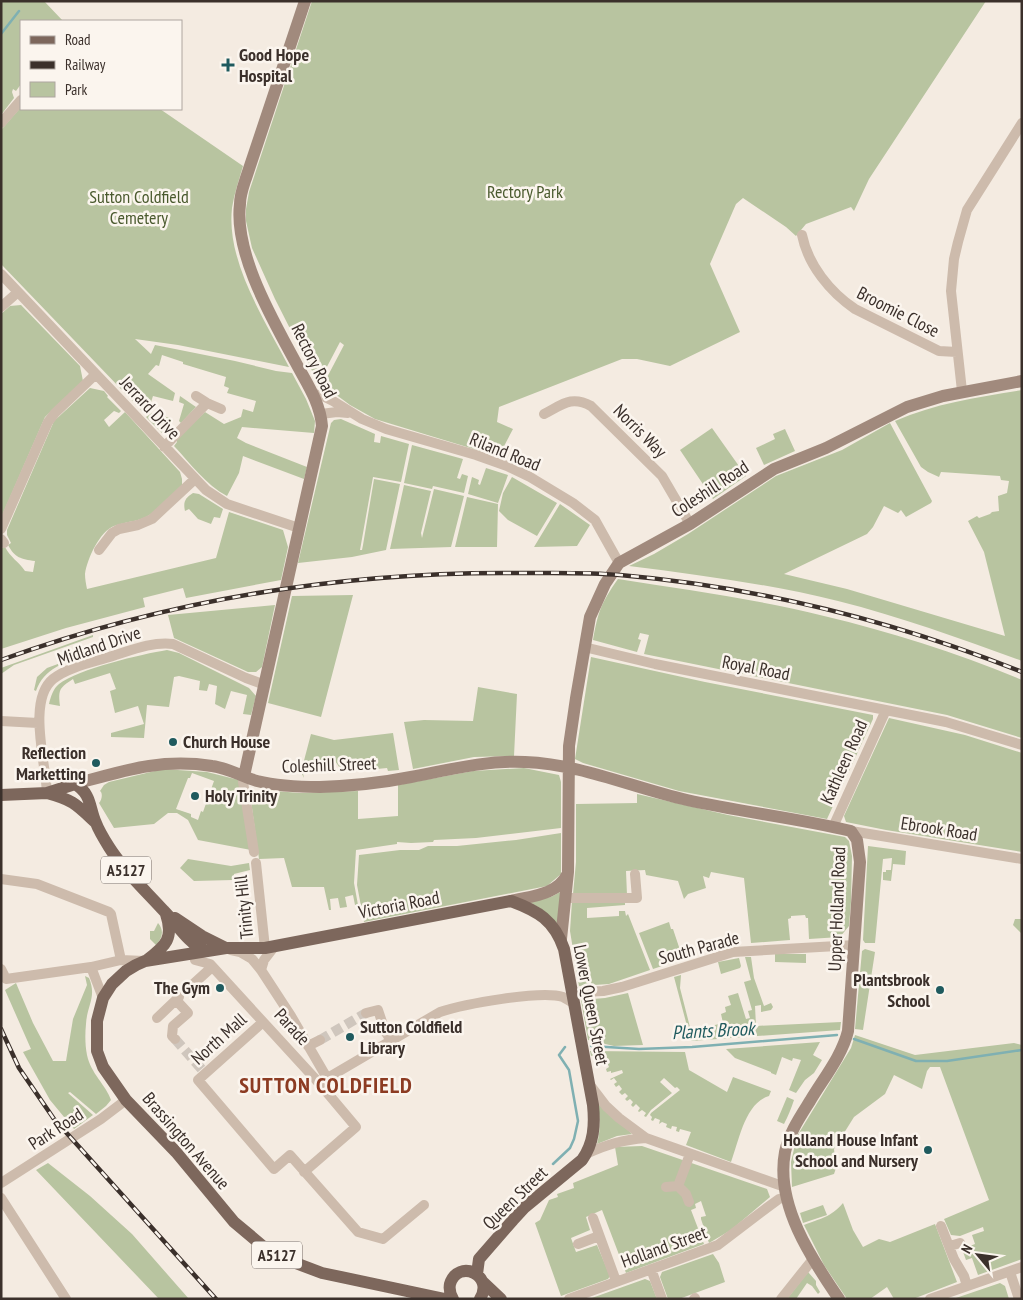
<svg xmlns="http://www.w3.org/2000/svg" width="1023" height="1300" viewBox="0 0 1023 1300" font-family="'PT Sans Narrow',sans-serif">
<style>
.green{fill:#b8c4a0;fill-rule:evenodd}
.lines{fill:none;stroke-linecap:round;stroke-linejoin:round}
.stream{stroke:#7fb0b2;stroke-width:2.5}
.street-tunnel{stroke:#cfc6bd;stroke-width:10;stroke-dasharray:10 5;stroke-linecap:butt}
.street{stroke:#cdbbac;stroke-width:10}
.secondary{stroke:#a18a7d;stroke-width:12}
.primary{stroke:#7d675c;stroke-width:12}
.rail-casing{stroke:#3b302b;stroke-width:4.5}
.rail{stroke:#fbf5ee;stroke-width:2.5;stroke-dasharray:8;stroke-linecap:butt}
.poi-dot{fill:#1f5a5e;stroke:#fbf5ee;stroke-width:2}
.labels{text-anchor:middle;stroke-width:5;stroke-linejoin:round;paint-order:stroke}
.shield{fill:#fbf5ee;stroke:#756b66;stroke-width:1}
.shield-label{font-size:16px;font-weight:bold;fill:#3b302b}
.poi-label{font-size:18px;font-weight:bold;fill:#3b302b;stroke:#fbf5ee;text-anchor:start}
.park-label{font-size:18px;fill:#4a5a2e;stroke:#fbf5ee}
.street-label{font-size:18px;fill:#3b302b;stroke:#fbf5ee}
.water-label{font-size:19px;font-style:italic;fill:#1f5a5e;stroke:#fbf5ee}
.district-label{font-size:22px;font-weight:bold;letter-spacing:1px;fill:#8c3b22;stroke:#fbf5ee}
</style>
<rect width="100%" height="100%" fill="#f4ebe1"/>
<path class="green" d="M1,1H44L63,21H21V84L16,91L13,89L12,92L14,98L1,115Z
M312,1H986L869,179L854,211L851,207L806,224L796,236L786,227L743,198L736,204L710,264L740,332L670,366L637,359H622L499,407L497,422L513,429L503,448L490,454L375,419L350,405L323,385L344,345L340,342L320,380L310,368L275,299L252,248L246,221V209L249,192Z
M21,107V109H160L243,166C239,180 234,194 232,208C226,262 265,320 289,367L178,345L135,339L151,354L155,345L235,361L276,371L292,373L306,399L315,421L314,433L242,427L237,438L246,443L307,467L304,479L243,456L239,473L227,496C206,485 190,463 174,446L177,442L176,439L205,412L224,424L241,417L243,409L253,412L256,401L227,393L229,388L224,386L226,377L183,364V362L162,355L159,366L156,365L148,374L175,393L173,401L153,396L149,408L144,413L1,264V130Z
M21,305L80,366L83,381L45,417L1,518V314L10,306Z
M90,388L104,391L108,396L107,397L121,411L119,413L114,411L104,420L109,427L125,412L180,472L182,479V485C172,495 162,506 151,514C140,522 127,521 114,526C100,531 87,559 85,574C85,579 86,584 87,589L216,558L229,512L283,530L288,547L281,580L186,598L183,588L143,598L145,607L66,628L1,649V548L5,547C10,557 19,562 25,571L33,572L35,561C21,559 15,558 8,545L11,543L7,535V530L54,421Z
M1022,390V661C962,639 901,617 838,601C770,584 699,575 629,566L654,554L688,534L776,476L842,450L890,423L932,501L931,503L906,517L901,510L898,513L884,506L873,527L867,534L784,574L847,589L1005,636L984,552L968,521L977,516L979,518L990,514L992,512L999,511L998,496L1007,493L1009,481L1001,480L1000,476L941,472L939,477L928,472L921,467L895,421C936,403 978,397 1022,390Z
M180,396L196,407L181,423L179,421L184,404L179,402Z
M152,413L170,418L172,424L162,433L146,417Z
M341,419L375,434L374,442L380,443L381,436L409,444L401,482L373,477L360,550H362L363,545L374,479L400,484L386,550L352,557L298,563L331,423L334,420Z
M712,428L746,476L713,499L680,450Z
M785,429L795,451L764,465L756,448L775,439L773,434Z
M412,445L463,459L457,478L460,479L462,474L468,476L464,493L433,486L432,489L404,483Z
M486,468L508,475L498,503L468,494L472,477L479,480L478,484L480,485Z
M512,477L557,503L537,536L508,520L499,511L503,493Z
M404,485L431,491L421,533L422,538L434,489L464,496L451,547L390,549Z
M193,493L199,494L223,509L220,518L214,517L211,524L198,519L189,509L185,511C183,502 185,498 193,493Z
M467,497L498,504L497,547H455Z
M560,504L590,525L577,546L534,547Z
M618,579C687,590 756,599 824,616C891,632 958,653 1022,680V738L947,715L644,654L649,635L640,633L638,639L641,640L637,652L593,640C598,612 601,603 618,579Z
M353,595L321,717L268,703L292,596Z
M275,605L262,667L256,672H248L174,638L168,615Z
M93,635V637L14,665L1,674V668Z
M167,650L179,653L249,688L256,696L251,715L243,714L247,695L231,691L225,709L215,704L217,686L209,684L207,691L199,690L200,681L179,676L174,677L169,707L147,705L144,738L111,737V733L144,724L138,706L115,713L110,691L116,689L110,673L75,684L73,679C59,688 58,690 60,706L49,704C51,696 53,689 59,684C78,669 142,654 167,650Z
M85,654C65,663 44,668 36,691L34,690L37,677L47,668Z
M591,657L705,682L873,715V719L827,819L679,791L583,763L575,759Z
M478,687L517,694L514,756L474,757L413,769L404,722L424,720L473,721Z
M889,718L965,735L1022,753V852L886,830L846,822L844,816Z
M393,733L399,770L388,771L387,768L377,769V771H374V768L370,767L342,771L335,761L330,763L335,769L303,773L304,778L301,772L311,734L334,740Z
M524,768L559,775L561,782V828L476,838L434,840L433,842L411,843L397,842V844L356,850L354,883L358,905H355L353,895L345,897L347,907L340,908L338,898L330,899L331,910H329L324,887H292L284,858L259,859L251,801L257,799L263,790L300,793L358,791V819L398,816V785L473,771Z
M163,769L207,772L239,780L251,850L198,840L188,820L177,813H168L154,824L114,828L99,803C102,800 103,793 100,791L104,785L109,782ZM192,773L214,781L203,812L201,811L198,820L191,817V814L176,809L188,778H190Z
M637,794L728,815L845,837L849,841L852,856L851,902L849,926L840,937L809,939L808,918H806L805,915L791,916V918L788,919L790,940L751,943L744,878L711,872L709,878L703,876L706,888L688,894L684,899L678,881L646,875L645,870L626,871L627,895L573,894L576,862V804L637,803Z
M561,833V874L547,886L364,922L357,885L359,855L400,850H419L428,846H457L516,840Z
M868,846L906,851L905,865L893,864L891,881L883,880V872H886V870H891L892,858L883,859L875,943H865L863,940Z
M188,859L231,866L249,863L250,870L234,874L233,880L194,881L180,868Z
M562,891L558,925L543,910L528,901L551,897Z
M572,901H625V905L587,908V918L619,916V911H625L626,916L628,914L650,970L609,984L579,986L570,931Z
M1015,919H1022V934L1013,925Z
M669,922L671,929H673L683,959L653,969L639,933Z
M158,923C164,930 163,937 156,945L150,939V931H154Z
M865,949L875,952L863,1030L855,1029L862,951Z
M775,954H806V963L775,962Z
M745,957H751L754,978L764,1006L771,1003L773,1007L771,1010L761,1012V1005L755,1006L756,1026L841,1022L840,1030L691,1041L674,977L681,975L680,988L691,1031L723,1023L721,1014L726,1012L725,1007L731,1005L728,996L738,993L746,1019L750,1018L748,1011L752,1010L744,982L751,980Z
M739,958L741,966L740,968L721,974L718,962Z
M85,976L89,978C97,997 87,1005 86,1024C85,1034 85,1045 87,1055C91,1074 106,1085 111,1100L106,1106L96,1114L70,1092L68,1093L93,1115L74,1129L50,1100L23,1052L31,1049L5,990L16,983L33,1023L53,1061H66L73,1019L87,985Z
M628,993L643,1045L614,1046L588,1040L581,1000L605,998Z
M855,1035L915,1055L1014,1043L1022,1045V1259L978,1275L972,1258L966,1260L962,1249L975,1244L972,1235L984,1231L983,1227L960,1236L951,1235L944,1219L989,1200L940,1067H930L927,1071L922,1089L894,1075L885,1094L854,1117L834,1149L836,1168L834,1174L792,1187L791,1162L797,1136L851,1048Z
M820,1042L813,1055L822,1060L814,1073L805,1080L796,1093L789,1090L801,1060L793,1058L792,1061L782,1057L776,1075L771,1073V1072L735,1058L726,1049Z
M590,1051L685,1052L689,1070L727,1092L733,1077L771,1091L769,1096C745,1103 739,1141 731,1162L686,1145L691,1132L680,1129L679,1132L676,1131L677,1127L672,1126L671,1129L666,1127L667,1124L662,1122L659,1124L660,1120L655,1118L653,1121L651,1120L652,1117L650,1115L651,1113L680,1090L677,1087L675,1088L664,1078L660,1082L672,1093L651,1110L646,1117L644,1116L646,1113L642,1110L639,1112L638,1111L640,1108L636,1104L633,1107L631,1105L633,1102L630,1099L627,1101L625,1099L628,1096L625,1093L622,1095L619,1092L622,1089L619,1085L616,1087L614,1084L617,1082L614,1078L611,1080L610,1079L623,1073L622,1070L611,1073V1071L607,1072L606,1069L609,1067L607,1062L604,1063L603,1059L607,1058L605,1054L602,1055L601,1053L591,1056Z
M787,1097L794,1100C791,1109 788,1116 784,1124L777,1121Z
M597,1101L631,1133L632,1134L617,1136L597,1144C601,1129 600,1116 597,1101Z
M642,1146L767,1189L770,1197L731,1230L709,1243L701,1219V1217L706,1216L701,1201L695,1204L696,1208L691,1210L704,1244L626,1273L602,1210L586,1217L590,1230L571,1238L576,1252L597,1245L610,1276L608,1279L561,1296L535,1223L540,1220L549,1200L558,1197L557,1194L574,1188L573,1183L618,1165L615,1147Z
M48,1163L90,1196L132,1234L189,1299H159L36,1170Z
M843,1203L853,1230L863,1247L879,1239L890,1242L935,1224L957,1282L913,1299H894L887,1287L870,1299H847L824,1265L804,1225C821,1218 830,1218 843,1203Z
M823,1205L827,1215L803,1223L800,1213Z
M713,1254L719,1263L725,1282L679,1299H668L660,1277L662,1272Z
M808,1272L816,1281V1285L820,1292L818,1294L812,1286L807,1283L796,1299H787Z
M645,1279L650,1281L657,1299H589Z
M1000,1283L1005,1286L1009,1299H953Z"/>
<g class="lines">
<path class="stream" d="M1,34L19,11
M854,1039L916,1061H947L1022,1050
M591,1046L639,1049L692,1047L837,1035
M553,1164L570,1148L574,1139L578,1121L569,1070L559,1055L565,1047"/>
<path class="street-tunnel" d="M175,1039L205,1073
M320,1040L366,1013"/>
<path class="street" d="M1,123L21,100
M802,235C808,265 830,292 855,309L939,351L957,352
M1,274L206,490L227,504L299,528
M1,307L18,292
M962,391L951,291L954,259L958,242L967,210L1022,123
M314,394L323,396L333,401L362,419L386,429L476,455L507,466L530,477L573,503L595,520L619,563
M196,396L207,403L221,409
M321,414L337,412L348,413
M544,414C562,405 571,395 591,406L662,476L690,524
M164,447L207,403
M1,529L48,422L55,413L96,374
M1,539L4,543
M99,550L112,533L119,529L138,525L152,519L195,479
M584,647L655,664L946,722L1022,745
M1,721L38,723
M244,776L243,782L254,852
M47,793C46,764 27,700 53,679C67,668 89,663 106,658C127,652 151,641 173,644L246,678L265,685
M833,827L886,710
M851,831L1022,859
M256,863L265,948
M1,879L37,884L109,912L111,914L121,960
M565,898H637L635,874
M231,950L240,952L252,959L261,970L291,1016L327,1078
M195,960L210,964L319,1083L356,1127L304,1172
M91,967L103,998
M1,969L6,979L91,967L121,960L144,961
M261,970L264,960L274,947
M190,987L212,967
M584,992L603,991L622,987L733,952L855,945
M366,1013L378,1010L385,1031L391,1041
M157,1018L179,997
M263,1022L198,1080L274,1169L290,1155L358,1232L383,1239L424,1205
M175,1039L172,1036L173,1026L188,1013L176,1000
M308,1046L320,1040
M319,1083L440,1012C464,1004 541,990 563,997C566,999 570,1001 573,1003
M590,1085L606,1106L619,1118L646,1138L785,1187
M586,1154C608,1144 622,1140 646,1138
M1,1183L101,1119L126,1100
M678,1186L690,1154
M666,1187L678,1186L686,1194L689,1202
M1,1198L66,1299
M593,1218L616,1281
M941,1226L954,1259L964,1276L967,1286
M578,1244L599,1236
M950,1246L960,1243
M651,1269L662,1299
M1010,1272L1019,1299
M569,1299L718,1245L768,1207L779,1199L787,1197
M694,1299L695,1298
M781,1299L813,1259
M930,1299L1022,1267"/>
<path class="secondary" d="M244,776L322,426C320,402 307,384 296,363C273,320 234,254 240,204C240,195 243,187 246,178L305,1
M75,784C123,771 160,758 212,766C228,768 241,776 257,781C277,786 299,787 320,787C350,786 381,783 411,777C449,770 486,760 525,762C581,764 633,788 687,800C741,812 797,818 851,831L857,840L860,862L848,1031C842,1056 823,1079 810,1101C800,1117 789,1133 785,1152C775,1204 811,1258 839,1299
M511,901C531,896 557,895 567,875
M561,939L568,872L569,746L576,698L590,617L605,584L619,563L690,524L774,469L826,448L907,407L943,396L1022,381"/>
<path class="primary" d="M47,793C73,800 76,804 95,822
M1,795L47,793L75,784C92,794 89,808 96,823C99,831 104,839 109,847C124,871 145,890 164,911C178,925 187,942 205,951
M175,918L202,936L226,948
M147,960C166,946 174,938 166,914
M483,1282L501,1299
M445,1299L322,1273L293,1262L265,1248L234,1222L176,1152L126,1100L103,1067L97,1051V1021L103,998L112,984L126,971L136,965L145,961L226,948H265L511,901C538,911 554,920 564,949L593,1105C595,1125 594,1143 582,1160L525,1207L513,1220L479,1259L477,1274
M453,1299C450,1294 449,1289 450,1284C458,1258 495,1275 480,1299"/>
<g class="rail-casing">
<path id="rail" d="M1,660C168,600 343,571 521,573C554,573 587,572 620,575C757,587 894,621 1022,672
M1,1029L19,1068L54,1119L216,1299"/>
</g>
<use href="#rail" class="rail"/>
</g>
<g class="poi-dot">
<path d="M225.5 57.5h5v5h5v5h-5v5h-5v-5h-5v-5h5z"/>
<circle cx="173" cy="742" r="5"/>
<circle cx="96" cy="763" r="5"/>
<circle cx="195" cy="796" r="5"/>
<circle cx="220" cy="988" r="5"/>
<circle cx="940" cy="990" r="5"/>
<circle cx="350" cy="1037" r="5"/>
<circle cx="928" cy="1150" r="5"/>
</g>
<g class="labels">
<g class="shield">
<rect x="101" y="856.5" width="50" height="27" rx="4"/>
<rect x="252" y="1241.5" width="50" height="27" rx="4"/>
</g>
<g class="shield-label">
<text x="126" y="876">A5127</text>
<text x="277" y="1261">A5127</text>
</g>
<g class="poi-label">
<text x="239" y="61">Good Hope<tspan x="239" dy="21">Hospital</tspan></text>
<text x="183" y="748">Church House</text>
<text x="86" y="759" text-anchor="end">Reflection<tspan x="86" dy="21">Marketting</tspan></text>
<text x="205" y="802">Holy Trinity</text>
<text x="930" y="986" text-anchor="end">Plantsbrook<tspan x="930" dy="21">School</tspan></text>
<text x="210" y="994" text-anchor="end">The Gym</text>
<text x="360" y="1033">Sutton Coldfield<tspan x="360" dy="21">Library</tspan></text>
<text x="918" y="1146" text-anchor="end">Holland House Infant<tspan x="918" dy="21">School and Nursery</tspan></text>
</g>
<g class="park-label">
<text x="525" y="198">Rectory Park</text>
<text x="139" y="203">Sutton Coldfield<tspan x="139" dy="21">Cemetery</tspan></text>
</g>
<g class="street-label">
<text transform="translate(898 312) rotate(27)" y="6">Broomie Close</text>
<text transform="translate(314 361) rotate(64)" y="6">Rectory Road</text>
<text transform="translate(150 408) rotate(47)" y="6">Jerrard Drive</text>
<text transform="translate(640 431) rotate(45)" y="6">Norris Way</text>
<text transform="translate(505 452) rotate(22)" y="6">Riland Road</text>
<text transform="translate(710 489) rotate(-33)" y="6">Coleshill Road</text>
<text transform="translate(99 646) rotate(-19)" y="6">Midland Drive</text>
<text transform="translate(756 668) rotate(11)" y="6">Royal Road</text>
<text transform="translate(844 762) rotate(-66)" y="6">Kathleen Road</text>
<text transform="translate(329 765) rotate(-2)" y="6">Coleshill Street</text>
<text transform="translate(939 829) rotate(9)" y="6">Ebrook Road</text>
<text transform="translate(399 905) rotate(-11)" y="6">Victoria Road</text>
<text transform="translate(244 907) rotate(-96)" y="6">Trinity Hill</text>
<text transform="translate(837 909) rotate(-88)" y="6">Upper Holland Road</text>
<text transform="translate(699 948) rotate(-15)" y="6">South Parade</text>
<text transform="translate(591 1005) rotate(79)" y="6">Lower Queen Street</text>
<text transform="translate(292 1027) rotate(47)" y="6">Parade</text>
<text transform="translate(219 1039) rotate(-42)" y="6">North Mall</text>
<text transform="translate(56 1129) rotate(-33)" y="6">Park Road</text>
<text transform="translate(186 1141) rotate(49)" y="6">Brassington Avenue</text>
<text transform="translate(515 1198) rotate(-44)" y="6">Queen Street</text>
<text transform="translate(664 1247) rotate(-20)" y="6">Holland Street</text>
</g>
<g class="water-label">
<text transform="translate(713 1030) rotate(-3)" y="7">Plants Brook</text>
</g>
<g class="district-label">
<text x="326" y="1093">SUTTON COLDFIELD</text>
</g>
</g>
<rect width="1023" height="1300" fill="none" stroke="#3b302b" stroke-width="5"/>
<rect x="20" y="20" width="162" height="90" fill="#fbf5ee" stroke="#aea6a0"/>
<rect x="30" y="36" width="25" height="8" fill="#7d675c" stroke="#aea6a0"/>
<text x="65" y="45" font-size="15" fill="#3b302b">Road</text>
<rect x="30" y="61" width="25" height="8" fill="#3b302b" stroke="#aea6a0"/>
<text x="65" y="70" font-size="15" fill="#3b302b">Railway</text>
<rect x="30" y="82" width="25" height="15" fill="#b8c4a0" stroke="#aea6a0"/>
<text x="65" y="95" font-size="15" fill="#3b302b">Park</text>
<g transform="translate(978 1255) rotate(299)" stroke="#fbf5ee" stroke-width="4" paint-order="stroke">
<path d="M0-4L9 19L0 12L-9 19Z" fill="#3b302b"/>
<text y="-8" font-size="14" font-weight="bold" text-anchor="middle" fill="#3b302b">N</text>
</g>
</svg>
